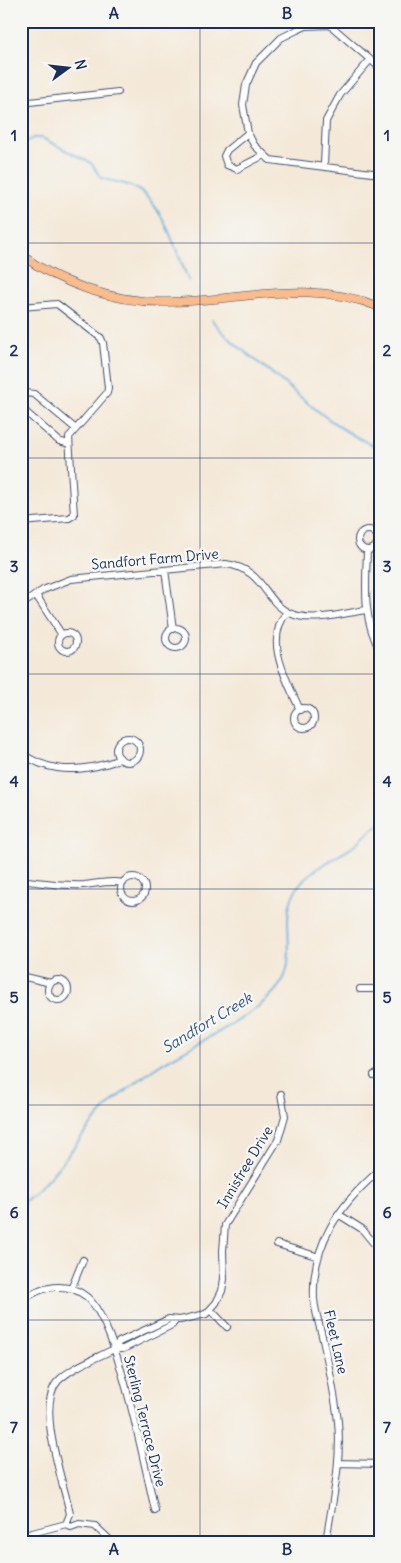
<svg xmlns="http://www.w3.org/2000/svg" width="401" height="1563" viewBox="0 0 401 1563" font-family="Delius,sans-serif">
<style>
.lines{fill:none;stroke-linecap:round;stroke-linejoin:round}
.stream{stroke:#63addb;stroke-width:2}
.minor-casing{stroke:#3c4b70;stroke-width:8}
.major-casing{stroke:#3c4b70;stroke-width:9}
.minor{stroke:#fff;stroke-width:6}
.major{stroke:#f9bc8a;stroke-width:8}
.grid{fill:none;stroke:#1b2f5e;stroke-width:1;stroke-opacity:0.55}
.labels{text-anchor:middle;stroke-width:5;stroke-linejoin:round;paint-order:stroke}
.street-label{font-size:14px;fill:#1b2f5e;stroke:#f6f6f2}
.water-label{font-size:15px;font-style:italic;fill:#315584;stroke:#f6f6f2}
.neatline{fill:none;stroke:#1b2f5e;stroke-width:2}
.grid-label{font-size:16px;text-anchor:middle;font-weight:bold;fill:#1b2f5e}
</style>
<rect width="100%" height="100%" fill="#f6f6f2"/>
<filter id="ink" filterUnits="userSpaceOnUse"><feTurbulence type="fractalNoise" baseFrequency=".02" numOctaves="2"/><feDisplacementMap in="SourceGraphic" scale="10" xChannelSelector="R" yChannelSelector="G"/><feConvolveMatrix kernelMatrix="1 2 1 2 8 2 1 2 1" color-interpolation-filters="sRGB"/></filter>
<filter id="wash" filterUnits="userSpaceOnUse"><feTurbulence type="fractalNoise" baseFrequency=".0096" numOctaves="4" result="noise"/><feDisplacementMap in="SourceGraphic" scale="20" xChannelSelector="R" yChannelSelector="G"/><feGaussianBlur stdDeviation="1.12" result="paint"/><feColorMatrix in="noise" values="0 0 0 0 0 0 0 0 0 0 0 0 0 0 0 0 0 1.4 0 .05"/><feComposite in="paint" operator="in"/></filter>
<g filter="url(#wash)">
<rect width="100%" height="100%" fill="#f4e9d8"/>
<g class="lines">
<path class="stream" d="M21,145L33,138H42L91,163L101,178C113,182 125,182 135,188C164,203 176,253 189,281
M212,320C231,344 255,359 278,378C310,405 341,433 380,448
M21,1203C62,1175 82,1126 120,1095C133,1085 146,1074 160,1065C195,1042 262,1016 283,980C292,964 288,938 288,920C289,879 317,869 348,850C359,843 368,831 380,824"/>
</g>
</g>
<g filter="url(#ink)">
<g class="lines">
<g class="minor-casing">
<path id="minor" d="M380,68L330,25L306,26L297,30L281,38L256,63L246,85L243,105L248,133L254,145L270,160L380,174
M21,103L118,92
M248,133L227,150L224,156L227,165L237,169L264,155
M324,165L326,121L340,95L370,60
M21,307L57,304L101,338L103,343L108,388L107,393L69,437L74,515L69,518L21,522
M21,396L26,393L34,394L76,429
M21,408L59,441L69,444
M358 540a10 10 0 1 1 20 0a10 10 0 1 1-20 0Z
M367,550C366,584 362,619 380,650
M165,570L173,629
M36,595L62,635
M21,605L43,590L71,579L226,564C269,570 262,607 298,616C319,621 345,613 366,610
M287,612C263,641 287,680 300,710
M166 638a10 10 0 1 1 20 0a10 10 0 1 1-20 0Z
M58 642a9 9 0 1 1 18 0a9 9 0 1 1-18 0Z
M294 718a10 10 0 1 1 20 0a10 10 0 1 1-20 0Z
M116 750a12 12 0 1 1 24 0a12 12 0 1 1-24 0Z
M21,753C45,770 69,772 97,766C105,764 113,763 120,758
M121 889a12 12 0 1 1 24 0a12 12 0 1 1-24 0Z
M21,880C42,883 63,886 84,885C97,884 109,880 123,883
M376,901L380,900
M21,976L51,983
M48 990a10 10 0 1 1 20 0a10 10 0 1 1-20 0Z
M360,989H380
M374,1075L380,1074
M338,1214L362,1229L380,1251
M277,1244L316,1256
M72,1287L83,1260
M21,1302C40,1285 68,1281 87,1297C118,1323 144,1465 155,1510
M211,1310L227,1327
M114,1349L119,1342L169,1319L180,1320L206,1314L216,1303L222,1291L224,1279L223,1251L225,1225L278,1140L285,1116L281,1094
M338,1463L380,1464
M66,1524L70,1514C64,1483 35,1406 58,1381C73,1366 95,1359 114,1349H123L172,1325L176,1320
M21,1536L66,1524L71,1527L79,1524L95,1526L112,1542
M326,1542C332,1502 342,1462 338,1422C335,1394 329,1367 323,1340C320,1327 315,1312 314,1299C311,1244 340,1204 380,1170"/>
</g>
<g class="major-casing">
<path id="major" d="M21,255C62,284 112,302 163,302C241,302 302,277 380,307"/>
</g>
<use href="#minor" class="minor"/>
<use href="#major" class="major"/>
</g>
</g>
<path class="grid" d="M200,21V1542M21,243H380M21,458H380M21,674H380M21,889H380M21,1105H380M21,1320H380"/>
<g class="labels">
<g class="street-label">
<text transform="translate(155 559) rotate(-5)" y="5">Sandfort Farm Drive</text>
<text transform="translate(245 1167) rotate(-59)" y="5">Innisfree Drive</text>
<text transform="translate(336 1342) rotate(77)" y="5">Fleet Lane</text>
<text transform="translate(145 1421) rotate(76)" y="5">Sterling Terrace Drive</text>
</g>
<g class="water-label">
<text transform="translate(207 1023) rotate(-31)" y="5">Sandfort Creek</text>
</g>
</g>
<rect width="401" height="1563" fill="none" stroke="#f6f6f2" stroke-width="55"/>
<g transform="translate(68 68) rotate(75)" stroke="#f6f6f2" stroke-width="4" paint-order="stroke">
<path d="M0-4L9 19L0 12L-9 19Z" fill="#1b2f5e"/>
<text y="-8" font-size="14" font-weight="bold" text-anchor="middle" fill="#1b2f5e">N</text>
</g>
<rect x="28" y="28" width="346" height="1508" class="neatline"/>
<g class="grid-label">
<text x="114" y="19">A</text>
<text x="287" y="19">B</text>
<text x="14" y="141">1</text>
<text x="387" y="141">1</text>
<text x="14" y="356">2</text>
<text x="387" y="356">2</text>
<text x="14" y="572">3</text>
<text x="387" y="572">3</text>
<text x="14" y="787">4</text>
<text x="387" y="787">4</text>
<text x="14" y="1003">5</text>
<text x="387" y="1003">5</text>
<text x="14" y="1218">6</text>
<text x="387" y="1218">6</text>
<text x="14" y="1433">7</text>
<text x="387" y="1433">7</text>
<text x="114" y="1555">A</text>
<text x="287" y="1555">B</text>
</g>
</svg>
